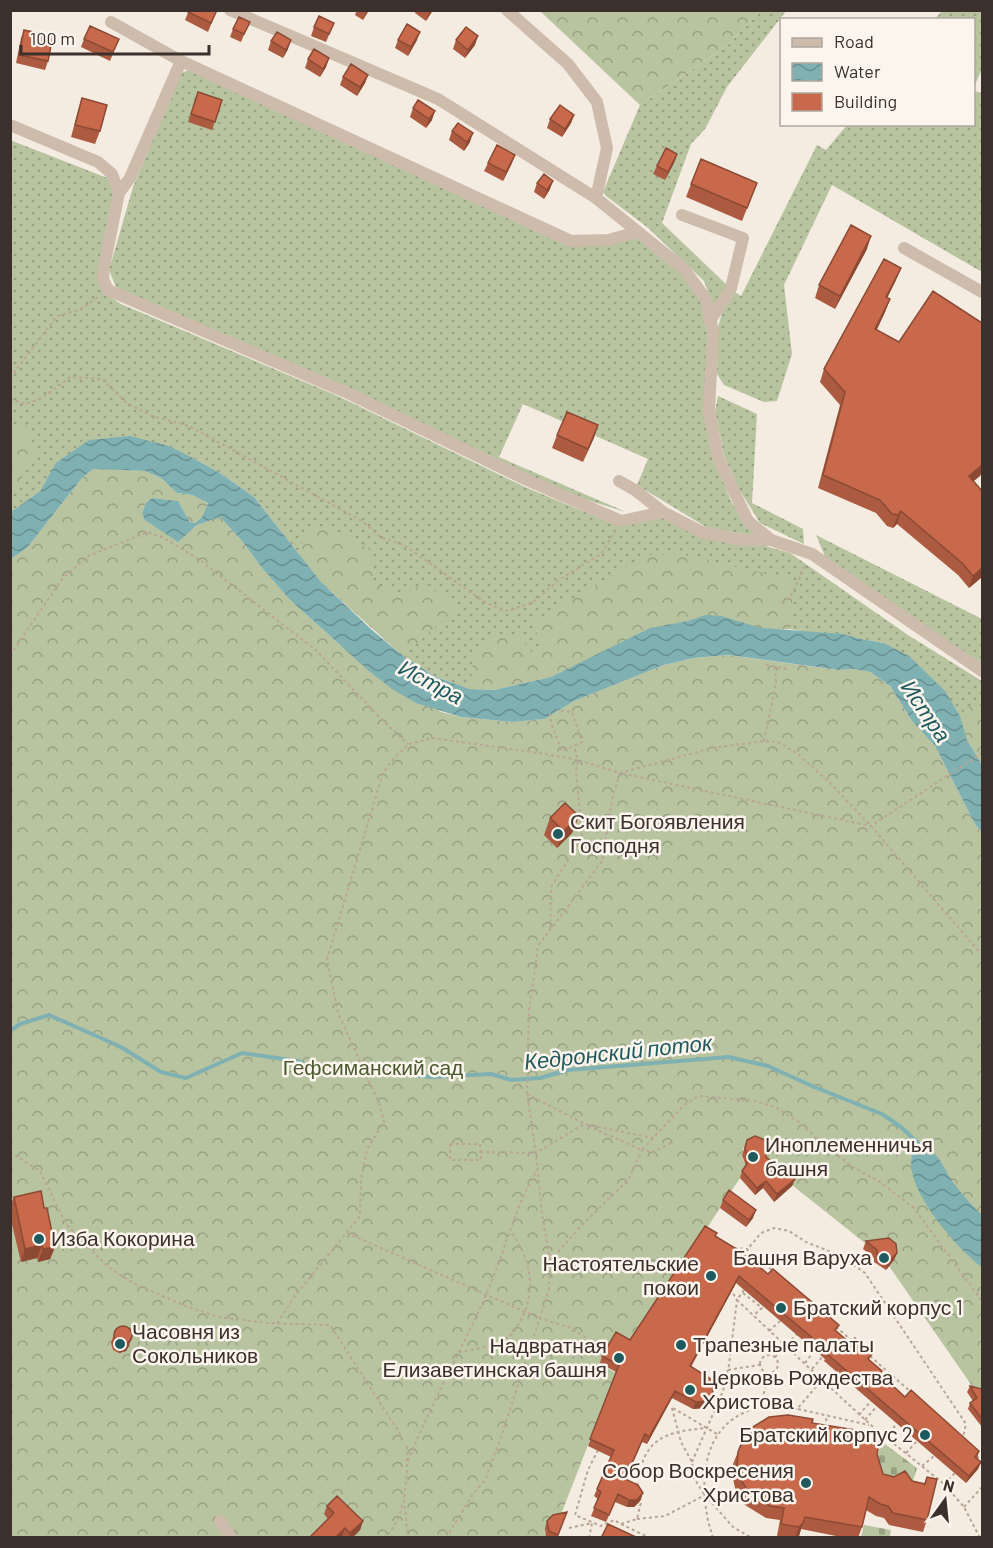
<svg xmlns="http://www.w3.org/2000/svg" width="993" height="1548" viewBox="0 0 993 1548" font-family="Barlow,sans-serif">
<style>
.grass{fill:url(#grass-dots)}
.forest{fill:url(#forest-crowns)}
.cemetery{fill:url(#cemetery-stones)}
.water{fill:url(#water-waves)}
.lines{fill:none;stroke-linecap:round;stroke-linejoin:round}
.stream{stroke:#7fb0b2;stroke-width:4}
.path{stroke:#b9a596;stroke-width:2;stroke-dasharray:3 3;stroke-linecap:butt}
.minor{stroke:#cdbbac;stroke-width:12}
.wall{fill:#ac5a40}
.shaded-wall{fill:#8c4a34}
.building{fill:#c8694b;stroke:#8c4a34;stroke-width:1.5}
.poi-dot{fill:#1f5a5e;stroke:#fbf5ee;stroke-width:2}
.labels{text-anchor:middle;stroke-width:5;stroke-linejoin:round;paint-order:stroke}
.poi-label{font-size:21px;fill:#3b302b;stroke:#fbf5ee;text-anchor:start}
.park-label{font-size:21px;fill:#4a5a2e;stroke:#fbf5ee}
.water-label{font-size:22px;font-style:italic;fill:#1f5a5e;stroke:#fbf5ee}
</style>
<defs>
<pattern id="grass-dots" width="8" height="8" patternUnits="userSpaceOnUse" patternTransform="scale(1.5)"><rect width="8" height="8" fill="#b8c4a0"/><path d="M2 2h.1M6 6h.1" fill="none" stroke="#97a083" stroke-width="1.8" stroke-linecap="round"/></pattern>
<pattern id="forest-crowns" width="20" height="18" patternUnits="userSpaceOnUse" patternTransform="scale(1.5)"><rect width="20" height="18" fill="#b8c4a0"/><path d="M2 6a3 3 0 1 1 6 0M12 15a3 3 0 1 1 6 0" fill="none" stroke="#97a083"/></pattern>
<pattern id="cemetery-stones" width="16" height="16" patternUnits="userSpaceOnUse" patternTransform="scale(1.5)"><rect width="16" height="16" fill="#b8c4a0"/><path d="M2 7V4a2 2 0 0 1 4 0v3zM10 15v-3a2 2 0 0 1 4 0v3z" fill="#97a083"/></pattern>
<pattern id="water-waves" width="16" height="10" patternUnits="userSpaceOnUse" patternTransform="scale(1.5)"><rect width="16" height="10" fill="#7fb0b2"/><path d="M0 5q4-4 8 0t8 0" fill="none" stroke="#699091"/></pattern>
</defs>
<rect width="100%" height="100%" fill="#f4ebe1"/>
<path class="grass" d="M943,10L982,11V69L974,87V20L935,19Z
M760,11H786L727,87L705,129L691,144L662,223L727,285L714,308L704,281L647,227L606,196L603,192L640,105L728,45Z
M189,70L568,246L635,235L680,271L700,296L707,331L714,459L731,501L745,524L760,537L706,527L637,485L648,459L523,404L499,457L626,512L577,497L116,287L109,270L133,187L181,73Z
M974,91L982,93V272L832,185L784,285L792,354L777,401L764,402L724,385L717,374L718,327L722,313L735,292L741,296L817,145L826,150L847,125L974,124Z
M10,140L110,179L116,190L103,292L121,304L338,396L525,487L619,526L651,517L666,518L790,553L908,635L982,681V765L967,740L884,643L861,639L843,634H817L790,629L623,643L551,677L470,689L436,677L403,656L321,582L254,497L220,473L193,458L46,480L40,491L11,512Z
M718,396L757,414L752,503L803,529L804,544L760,523L739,489L724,456L715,411Z
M816,535L982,619V665L827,561Z"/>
<path class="forest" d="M540,11H760L728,45L640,105Z
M26,424L35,453L15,491L11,494V435Z
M93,469L145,471L161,478L177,493L192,495L208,503L202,517L195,523L190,522L178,501L152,498L146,503L142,513L178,541L197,525L220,517L242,541L262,568L289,599L339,644L441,712L461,717L512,722L545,719L574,701L664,665L694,658L728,655L838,670L854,669L870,672L890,686L912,721L935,746L975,824L982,833V1398L981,1399L889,1266L894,1260L875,1251L744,1147C742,1154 741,1160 748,1166L628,1347L600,1363L616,1373L560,1517L545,1528L546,1537L11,1538V559L27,548L82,478Z
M325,525L369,549L373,580L398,597L425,583L457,608L403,656L321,582L300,556L304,534Z
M680,554L794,580L790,629L761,628L721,616L705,615L688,621L650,628L551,677L494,690L470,689L474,655L489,637L518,636L535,656L542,644L532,623L646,555Z
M967,707H982V765L967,740L960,716Z"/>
<path class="cemetery" d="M885,1444L917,1468L912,1484L883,1477L875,1467L880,1446Z
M864,1525L891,1530L890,1536L896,1537H861Z"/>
<path class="water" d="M130,436L169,446L193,458L220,473L254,497L321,582L372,630L403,656L436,677L470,689L494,690L551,677L650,628L688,621L705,615L721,616L761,628L843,634L861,639L884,643L909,656L945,691L960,716L967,740L982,765V833L975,824L935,746L912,721L890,686L870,672L854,669L839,670L728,655L694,658L664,665L574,701L545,719L512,722L461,717L416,703L392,689L369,671L289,599L262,568L242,541L220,517L197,525L178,542L145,520L142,513L146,503L152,498L178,501L190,522L195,523L202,517L208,503L192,495L177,493L161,478L145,471L93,469L82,478L27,548L11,559V512L40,491L56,463L89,440Z
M919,1144C941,1153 941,1165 953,1182C962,1195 972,1205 982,1215V1267C958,1250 888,1173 919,1144Z"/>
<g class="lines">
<path class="stream" d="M10,1031L20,1024L49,1015L121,1047L161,1072L186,1078L242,1053L298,1061L330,1075L357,1071
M372,1068L398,1074L431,1077L491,1074L511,1080L540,1078L568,1070L729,1057L768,1066L812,1086L882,1114L901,1127L919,1144"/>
<path class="path" d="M10,378L57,316L79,310L98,297
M10,399L26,404L42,398L70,377L102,379L124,401L149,415L189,426L362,521L380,537L404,545L483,601L505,611L532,603L559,580L601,554L615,531
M782,604L791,596L806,564
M10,655L63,578L88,556L148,532L164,538L201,561L317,651L381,719L408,744
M766,665L788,669
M550,713L551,723L562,751L582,742L572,712L557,710
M764,741L776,683L775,667
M550,929L551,887L582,838L576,772L578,760L620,773L712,748L764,741L778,742L798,754L829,782L871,826L982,955
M527,1094L583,1123
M588,1126L642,1150L653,1138
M450,1144H480L481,1160H450Z
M10,1152L40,1171L66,1224L108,1267L133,1283L183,1305L218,1317L267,1323L330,1325L402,1437
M480,1152L536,1153L584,1124L653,1138L684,1105L699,1096L755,1101L775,1107L799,1122L823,1144L854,1168L880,1182L914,1208L982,1301
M347,1233L539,1318L571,1328L606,1350
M734,1248L747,1249L773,1271
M742,1256L761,1233L774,1228L789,1231L806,1242L839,1255L865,1273L966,1424L963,1437
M550,1261L581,1226L628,1180L642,1150L653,1152L673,1142
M744,1290L737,1300L822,1380
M743,1293L762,1308L753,1316
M277,1323L295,1296L360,1216L361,1179L367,1149L384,1122L379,1103L338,1013L327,959L383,773L394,758L409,744L432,738L539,753L578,760L574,746
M836,1327L855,1343
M769,1331L780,1321
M459,1352C476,1349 497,1346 511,1335C514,1332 517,1327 519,1323C537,1294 532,1259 511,1233
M760 1364a9 9 0 1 1 18 0a9 9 0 1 1-18 0Z
M870,1356L911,1392
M775,1357L797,1334
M805,1363L815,1350
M812,1369L824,1355
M728,1370L759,1365
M762,1406L767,1373
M672,1408L681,1442L692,1462L694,1478L704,1494
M673,1408L717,1434
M798,1409L869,1425
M859,1415L871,1401
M865,1420L877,1406
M825,1427L827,1415
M885,1437L897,1424
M407,1446V1473L404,1499L408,1538
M598,1450L588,1470L575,1515L601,1526L614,1520L621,1524L637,1519L641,1502L640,1497
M906,1453L917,1441
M977,1456L982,1464
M408,1461C431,1404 461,1351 486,1295C504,1254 515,1206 538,1168
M692,1462L723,1391L729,1365L737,1300L731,1290
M922,1466L934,1456
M944,1484L955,1473
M637,1486C643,1439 663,1432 706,1428
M964,1507L982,1487
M637,1519L665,1516L705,1495L733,1527L752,1538
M621,1524L650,1538
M569,1528L592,1523L589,1538
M383,1538C396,1529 399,1516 403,1502
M446,1538L473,1494L485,1480L500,1440L549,1290L550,1261L542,1214L536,1153L527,1094L529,1011L538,946L602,861L613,795L620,773L871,826L982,753
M713,1538C711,1530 708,1523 707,1515C699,1469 707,1420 760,1407C771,1405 785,1408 797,1409L822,1380L872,1426L944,1484L964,1507L980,1538"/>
<path class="minor" d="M230,10L438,99L596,198
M507,10L568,64L597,102L607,148L596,198L684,269L706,299L713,331L709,411L718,458L748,521L771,540
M111,22L181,61L571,241L608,240L638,232
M181,61L130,178L119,193L104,267L103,279L108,290L348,393L527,480L621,521L663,512L702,532L742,540H771L812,554L982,671
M10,125L98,162L112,174L119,193
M682,215L743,238L731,288L710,321
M904,248L982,292
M619,481L635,490L663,512
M220,1521L232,1538"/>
</g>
<path class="wall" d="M189,10H217L208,32L185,20Z
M357,10H369L363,20L355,15Z
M416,10H433L426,21L415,13Z
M334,23L326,42L311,36L314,27Z
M233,29L246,30L241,42L230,37Z
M24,30L48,61L45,70L16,63L21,38Z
M84,39H119L110,61L81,47Z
M398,40H417L408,56L395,48Z
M456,40L475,45L465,58L453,49Z
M271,41L288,49L283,58L268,50Z
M329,58L326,67L320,77L305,68L308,59Z
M368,75L365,83L357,96L340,85L343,77Z
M198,92L222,100L212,130L188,122Z
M82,98L100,131L95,144L71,137L78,111Z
M413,108L432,120L426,128L410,117Z
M574,115L571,123L562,137L547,128L550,119Z
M452,131L470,142L464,151L449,140Z
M488,163H512L503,181L484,171Z
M674,163L665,180L653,174L657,166Z
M537,183L550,189L544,199L534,192Z
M757,183L742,221L686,197L691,184Z
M867,249L835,309L815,298L819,285Z
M896,280L887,298L890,299L885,312L877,329L980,476L973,481L982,491V577L969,588L958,575L897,524L893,528L887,526L876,513L818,488L840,405L820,382L824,369Z
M598,425L583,462L552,448L557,435Z
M579,816L572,833L557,848L544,835L550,818Z
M747,1140L766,1157L795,1179L792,1186L774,1202L763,1188L755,1195L740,1178L742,1171L746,1166L742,1155Z
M14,1197L44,1208L55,1247L50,1259L38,1262L37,1258L21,1262L10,1216V1205Z
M723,1200L753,1218L746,1227L720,1208Z
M717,1233L715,1236L837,1332L870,1360L881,1375L905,1397L979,1451L977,1459L981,1462L978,1469L966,1483L824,1361L825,1359L736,1283L691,1367L709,1403L703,1408L693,1409L672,1398L647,1444L642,1442L625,1480L643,1493L640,1501L634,1507H627L615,1502L606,1522L591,1516L598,1499L594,1496L611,1457L588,1446L616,1372L600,1363L602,1356L630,1340Z
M866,1241L897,1253L894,1260L886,1270L874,1262V1258L863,1249Z
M114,1334L130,1345L126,1351L119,1353L113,1350L111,1343Z
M970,1386L982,1389V1427L968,1409L970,1403L973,1401L967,1392Z
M812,1423L877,1454L883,1474L924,1484L927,1477V1520L923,1532L889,1525L884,1518L876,1516L866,1510L862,1527L858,1538H846L801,1529L799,1536L797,1538H783L777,1536L780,1520L766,1518L745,1505L736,1492L733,1479V1464L744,1437Z
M327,1506L363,1521L360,1530L352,1538H343L324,1514Z
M567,1512L557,1538H546L545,1528L547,1521Z"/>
<path class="shaded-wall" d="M367,10H369L363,20Z
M431,10H433L426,21L429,13Z
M420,32L417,40L408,56L411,47Z
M478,36L475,45L465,58L468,50Z
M291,40L288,49L283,58L286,50Z
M329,58L326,67L320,77L323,69Z
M368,75L365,83L357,96L360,87Z
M435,111L432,120L426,128L429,119Z
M574,115L571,123L562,137L565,129Z
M473,133L470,142L464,151L467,142Z
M677,154L674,163L665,180L668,172Z
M515,155L512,163L503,181L506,172Z
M553,181L550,189L544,199L547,190Z
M871,236L867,249L835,309L840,296Z
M901,268L896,280L881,310L886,297Z
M890,299L885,312L871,342L875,329Z
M598,425L594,438L583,462L588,449Z
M982,465V472L980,476L964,489L969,476Z
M901,511L897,524L893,528L898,515Z
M982,568V577L969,588L973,576Z
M579,816L572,833L557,848L564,831Z
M795,1179L792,1186L774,1202L777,1194Z
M766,1181L763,1188L755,1195L757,1188Z
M756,1210L753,1218L746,1227L749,1220Z
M42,1245L37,1258L21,1262L25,1249Z
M55,1247L50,1259L38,1262L43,1249Z
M897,1253L894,1260L886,1270L888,1262Z
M739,1276L736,1283L687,1373L690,1366Z
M133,1336L126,1351L119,1353L122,1345Z
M675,1391L672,1398L647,1444L649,1437Z
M712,1396L709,1403L703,1408L693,1409L696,1402Z
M981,1462L978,1469L966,1483L969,1476Z
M643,1493L640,1501L634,1507H627L629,1500Z
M363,1521L360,1530L352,1538H349L350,1533Z
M803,1523L799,1536L795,1538L799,1527Z
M345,1528L342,1536L341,1538H335Z"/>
<path class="building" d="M189,10H217L211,23L188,12Z
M319,16L334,23L329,34L314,27Z
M239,17L250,22L244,34L233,29Z
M407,24L420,32L411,47L398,40Z
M90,26L119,39L113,52L84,39Z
M466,27L478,36L468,50L456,40Z
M24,30L53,36L48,61L19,55Z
M277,32L291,40L286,50L271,41Z
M314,49L329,58L323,69L308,59Z
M351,64L368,75L360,87L343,77Z
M198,92L222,100L215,122L191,114Z
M82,98L107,105L100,131L75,125Z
M418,100L435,111L429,119L413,108Z
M560,105L574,115L565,129L550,119Z
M458,123L473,133L467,142L452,131Z
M497,145L515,155L506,172L488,163Z
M666,148L677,154L668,172L657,166Z
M701,159L757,183L747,208L691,184Z
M544,174L553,181L547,190L537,183Z
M851,225L871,236L840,296L819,285Z
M884,259L901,268L886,297L890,299L875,329L899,342L933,291L982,323V465L969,476L982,491V568L973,576L962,563L901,511L898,515L892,514L880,500L823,475L845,392L824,369Z
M567,412L598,425L588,449L557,435Z
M565,803L579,816L564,831L550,818Z
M755,1136L765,1140L766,1157L795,1179L777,1194L766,1181L757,1188L742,1171L749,1161L745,1148L747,1140Z
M729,1190L756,1210L749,1220L723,1200Z
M41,1191L44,1208H47L55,1247L43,1249L42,1245L25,1249L14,1197Z
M705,1226L717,1233L715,1236L740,1251L768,1274L773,1269L839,1325L835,1330L850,1343L855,1338L872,1354L868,1359L882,1371L880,1374L905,1397L911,1390L979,1451L975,1457L981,1462L969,1476L827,1354L829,1352L739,1276L690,1366L711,1379L714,1385L712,1396L706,1401L696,1402L675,1391L649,1437L645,1434L625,1479L638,1485L643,1493L637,1500H629L618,1494L609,1515L594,1508L601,1492L597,1489L614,1450L590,1439L619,1365L602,1356L616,1332L630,1340Z
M889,1238L896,1244L897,1253L888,1262L877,1254V1250L866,1241Z
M114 1335a9 9 0 1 1 18 0a9 9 0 1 1-18 0Z
M970,1386L982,1389V1419L970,1403L977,1398Z
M788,1415L813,1419L812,1423L881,1434L877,1454L883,1474L894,1477L905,1471L912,1481L925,1484L927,1477L937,1479L927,1520L893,1513L888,1506L880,1504L869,1497L862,1527L805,1517L803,1523L799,1527L781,1524L784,1508L770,1506L749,1493L741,1480L737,1467L738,1452L744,1437L751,1428L769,1417Z
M337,1496L363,1521L350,1533L345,1528L335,1538H309L334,1513L327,1506Z
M567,1512L558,1535L549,1531L547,1521L553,1515Z
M608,1524L638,1538H601Z"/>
<g class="poi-dot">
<circle cx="558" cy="834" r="6"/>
<circle cx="753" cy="1157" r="6"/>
<circle cx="39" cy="1239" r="6"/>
<circle cx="884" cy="1258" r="6"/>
<circle cx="711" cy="1276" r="6"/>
<circle cx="781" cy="1308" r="6"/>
<circle cx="120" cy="1344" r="6"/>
<circle cx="681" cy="1345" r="6"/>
<circle cx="619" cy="1358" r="6"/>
<circle cx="690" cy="1390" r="6"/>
<circle cx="925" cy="1435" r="6"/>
<circle cx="806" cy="1483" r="6"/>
</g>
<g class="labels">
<g class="poi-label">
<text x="570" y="829">Скит Богоявления<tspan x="570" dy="24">Господня</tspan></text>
<text x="765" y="1152">Иноплеменничья<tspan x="765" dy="24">башня</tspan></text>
<text x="51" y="1246">Изба Кокорина</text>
<text x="872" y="1265" text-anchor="end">Башня Варуха</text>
<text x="699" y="1271" text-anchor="end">Настоятельские<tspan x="699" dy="24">покои</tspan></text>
<text x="793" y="1315">Братский корпус 1</text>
<text x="132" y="1339">Часовня из<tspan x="132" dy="24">Сокольников</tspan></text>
<text x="693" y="1352">Трапезные палаты</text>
<text x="607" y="1353" text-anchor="end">Надвратная<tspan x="607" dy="24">Елизаветинская башня</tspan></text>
<text x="702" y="1385">Церковь Рождества<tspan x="702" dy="24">Христова</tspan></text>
<text x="913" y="1442" text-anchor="end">Братский корпус 2</text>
<text x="794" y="1478" text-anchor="end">Собор Воскресения<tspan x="794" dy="24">Христова</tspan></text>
</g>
<g class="park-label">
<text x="373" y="1075">Гефсиманский сад</text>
</g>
<g class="water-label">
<text transform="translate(431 682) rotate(28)" y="8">Истра</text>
<text transform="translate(926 711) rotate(56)" y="8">Истра</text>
<text transform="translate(618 1052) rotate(-6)" y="8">Кедронский поток</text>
</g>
</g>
<rect width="993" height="1548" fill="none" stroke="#3b302b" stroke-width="24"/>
<rect x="780" y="18" width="195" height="108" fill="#fbf5ee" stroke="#aea6a0" stroke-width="1.5"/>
<rect x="792" y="38" width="30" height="9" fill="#cdbbac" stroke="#aea6a0" stroke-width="1.5"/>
<text x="834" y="48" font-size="18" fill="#3b302b">Road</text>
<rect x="792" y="63" width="30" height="18" fill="url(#water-waves)" stroke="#aea6a0" stroke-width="1.5"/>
<text x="834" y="78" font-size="18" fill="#3b302b">Water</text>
<rect x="792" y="93" width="30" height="18" fill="#c8694b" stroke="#aea6a0" stroke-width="1.5"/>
<text x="834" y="108" font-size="18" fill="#3b302b">Building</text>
<g transform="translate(945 1500) rotate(15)" stroke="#fbf5ee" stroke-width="4.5" paint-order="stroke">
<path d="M0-4.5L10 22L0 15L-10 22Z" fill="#3b302b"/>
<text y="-9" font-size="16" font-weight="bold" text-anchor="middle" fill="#3b302b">N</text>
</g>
<path d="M21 45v9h188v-9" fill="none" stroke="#3b302b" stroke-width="3"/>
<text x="30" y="45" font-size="18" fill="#3b302b" stroke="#fbf5ee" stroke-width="4.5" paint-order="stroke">100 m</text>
</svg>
